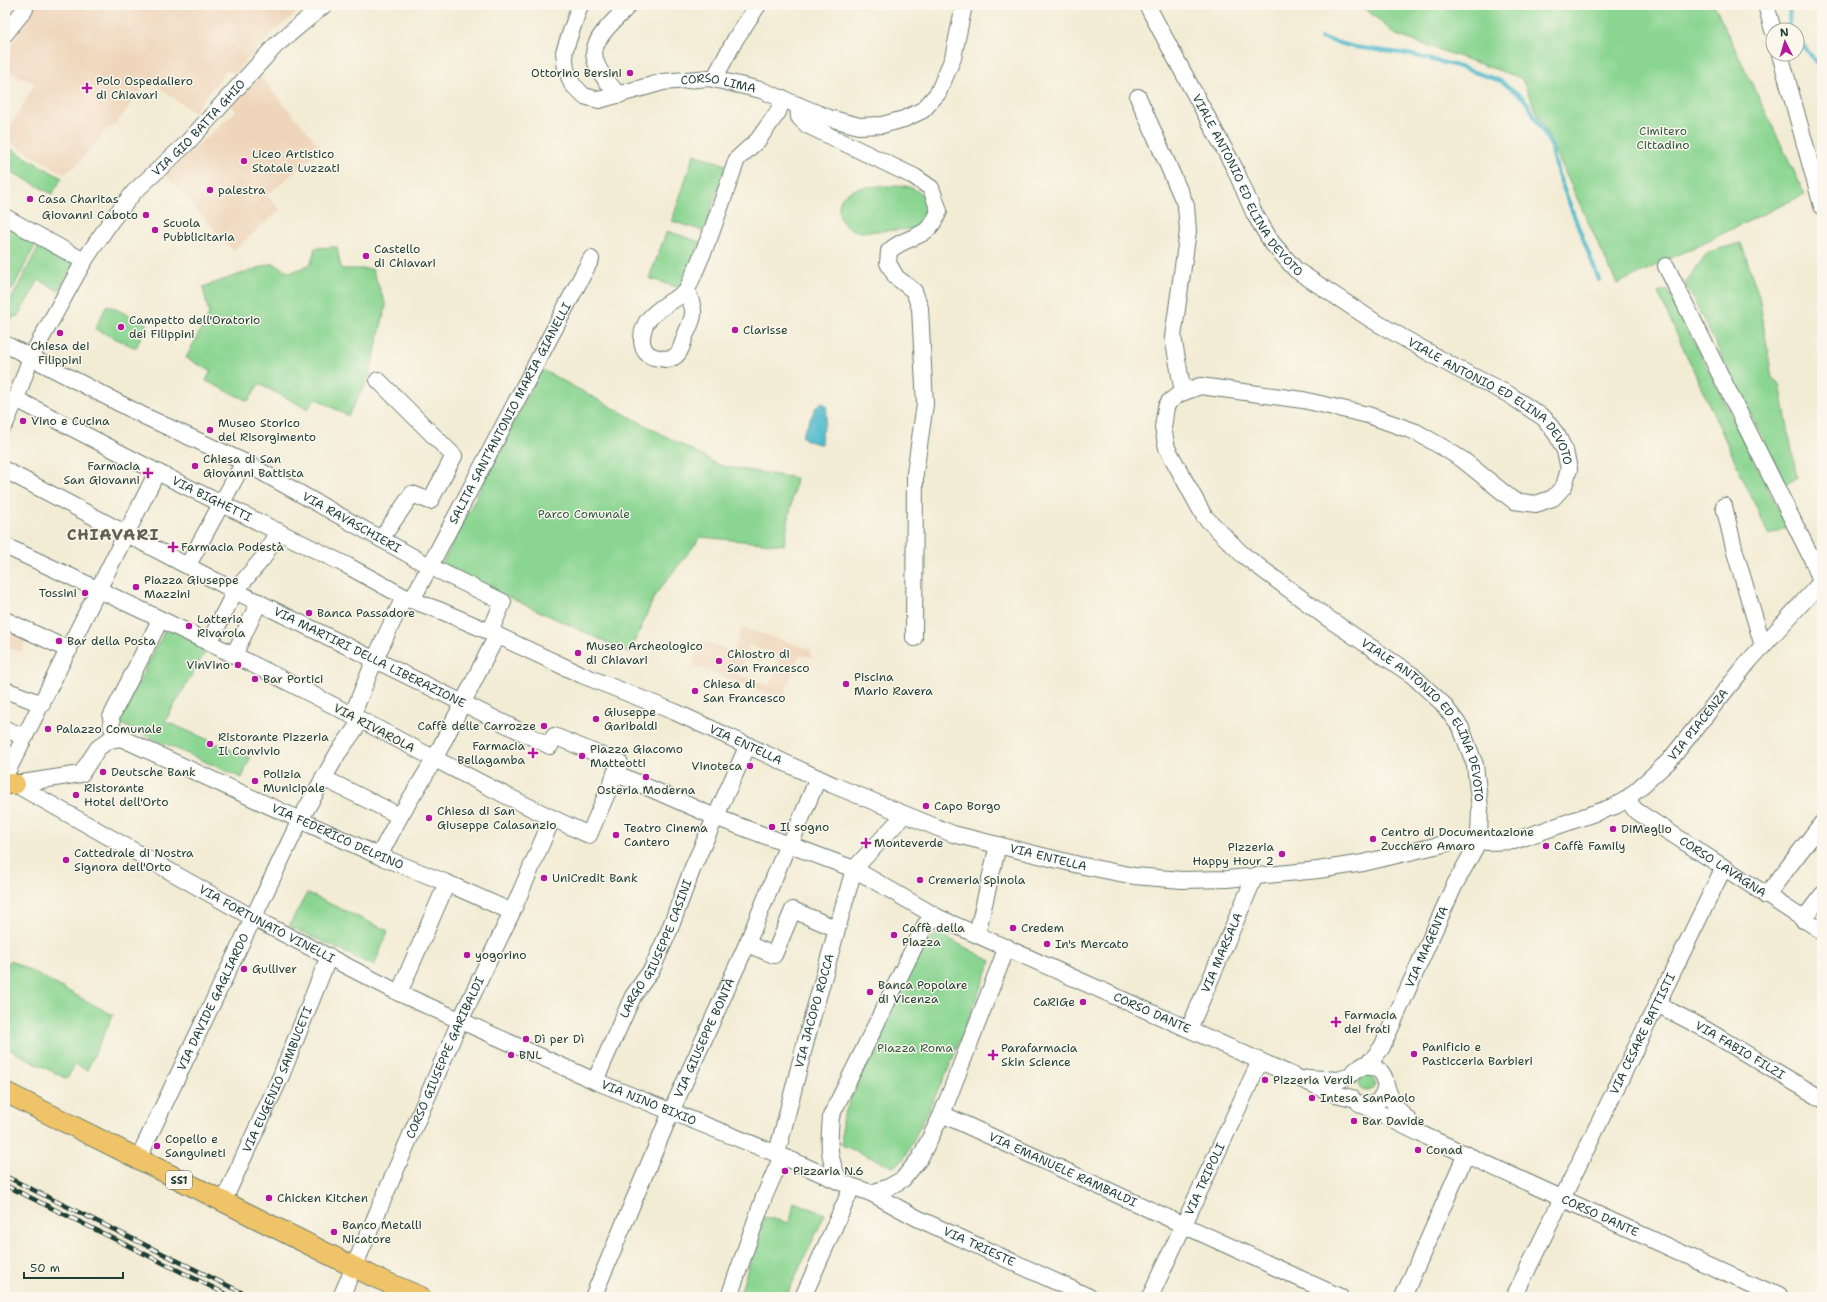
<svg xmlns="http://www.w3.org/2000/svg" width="1827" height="1302" viewBox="0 0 1827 1302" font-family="'Shantell Sans',sans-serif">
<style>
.built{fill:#efd6bb;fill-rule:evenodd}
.green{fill:#8ad591;stroke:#548962}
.water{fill:#4fbacc;stroke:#377c80}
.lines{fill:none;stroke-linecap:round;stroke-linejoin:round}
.stream{stroke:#4fbacc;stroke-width:4}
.minor-casing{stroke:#697a6c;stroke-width:18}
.major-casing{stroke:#697a6c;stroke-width:22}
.minor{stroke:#fff;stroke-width:16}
.major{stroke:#efc469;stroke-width:20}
.rail-casing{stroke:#1f3d34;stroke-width:4.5}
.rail{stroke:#fbf7ec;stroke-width:3;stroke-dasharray:9;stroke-linecap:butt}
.poi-dot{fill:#b5179e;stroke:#fbf7ec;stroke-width:1.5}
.labels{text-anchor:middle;stroke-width:3;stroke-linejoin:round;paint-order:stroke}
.shield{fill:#fbf7ec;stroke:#61756b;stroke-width:1}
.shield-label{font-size:11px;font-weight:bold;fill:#1f3d34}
.poi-label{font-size:12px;fill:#1f3d34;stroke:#fbf7ec;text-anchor:start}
.street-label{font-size:12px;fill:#1f3d34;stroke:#fbf7ec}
.park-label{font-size:12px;fill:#345b47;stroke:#fbf7ec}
.district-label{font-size:16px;font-weight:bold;letter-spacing:1px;fill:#616255;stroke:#fbf7ec}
</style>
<rect width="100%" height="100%" fill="#fbf7ec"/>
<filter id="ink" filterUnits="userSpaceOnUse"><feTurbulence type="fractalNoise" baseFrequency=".025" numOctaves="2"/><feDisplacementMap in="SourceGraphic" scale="8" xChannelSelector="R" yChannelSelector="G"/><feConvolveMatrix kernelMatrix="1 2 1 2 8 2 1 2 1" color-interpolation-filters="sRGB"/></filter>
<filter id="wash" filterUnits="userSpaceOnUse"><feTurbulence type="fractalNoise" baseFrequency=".012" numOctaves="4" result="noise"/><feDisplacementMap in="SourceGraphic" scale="16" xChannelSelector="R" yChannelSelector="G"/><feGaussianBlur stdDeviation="0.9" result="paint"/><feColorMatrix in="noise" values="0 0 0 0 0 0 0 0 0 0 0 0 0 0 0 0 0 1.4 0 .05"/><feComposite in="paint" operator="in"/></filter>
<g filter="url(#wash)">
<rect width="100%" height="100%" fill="#f3ecd5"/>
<path class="built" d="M34,5H306L266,38L267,42L242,65L236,74L227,70L193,113L158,86L148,81L116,124L104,132L76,166L64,174L5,139V135L35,84L5,69V61L18,31Z
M260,77L322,148L267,196L280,210L233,251L165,174L236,111L230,103Z
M742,627L811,650V657L799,655L783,699L693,665L701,640L733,652ZM749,645L780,656L769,686L738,675Z
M5,628L27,634L22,652L5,647Z"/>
<path class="green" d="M1361,5H1714L1805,194L1617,284L1521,78L1396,35Z
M11,149L62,178L52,194L5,168V161Z
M694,154L726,165L704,231L672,221Z
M905,186C930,191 935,215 913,229L861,232C851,230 842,226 840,216C831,180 884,187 905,186Z
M5,224L37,242L12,290L5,287Z
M667,231L700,242L682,289L649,278Z
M1741,243L1759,296L1772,378L1780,384L1797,478L1786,484L1685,283L1708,252Z
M40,244L74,262L59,291L39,280L17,317L14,316L5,331V311Z
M337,247L341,269H372L386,305L369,378L348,416L315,398L308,409L259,384L248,401L206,381L211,371L186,358L209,314L203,287L273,263L290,273L311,264L315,248Z
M1668,290L1787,527L1769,535L1658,293Z
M107,305L147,324L136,348L95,329Z
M541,369L721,466L796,478L784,545L701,537L655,595L630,653L441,566Z
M166,628L207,649L165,721L250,758L242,778L118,723Z
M307,893L388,931L374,966L289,926Z
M938,933L991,961L949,1068L904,1159L893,1167L842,1145V1120L883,1023L927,941Z
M10,960L113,1015L87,1070L75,1064L67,1079L5,1047V969Z
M1359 1083a8 8 0 1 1 16 0a8 8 0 1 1-16 0Z
M794,1202L825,1214L786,1297H739L764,1217L790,1223Z"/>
<path class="water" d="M822,402C832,408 824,425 822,434C821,437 822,441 821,444C816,444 804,440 802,436L816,407Z"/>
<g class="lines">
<path class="stream" d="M1790,5L1789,27L1792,30
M1797,37L1819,66L1822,76
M1321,38L1354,47L1408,54L1453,65L1501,81L1523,98L1528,104L1551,146L1558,174L1599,280"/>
</g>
</g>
<g filter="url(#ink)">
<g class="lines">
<g class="minor-casing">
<g id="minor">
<path id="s1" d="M580,5L564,52L566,69L572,84L584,96L599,100L663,82L709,78L761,90L829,118L859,126L882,125L904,119L923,110L938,93L953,58L964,5"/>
<path id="s2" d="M1147,5L1235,169L1254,213L1272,243L1296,270L1372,320L1456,368L1508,394L1544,418L1557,435L1565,451L1569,469L1564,486L1553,498L1536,504L1514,501L1463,460L1444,448L1416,432L1368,415L1303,400L1200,386L1179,394L1169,402L1166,407L1163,428L1167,448L1204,516L1242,554L1326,617L1412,675L1443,704L1461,728L1475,765L1480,808L1479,835"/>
<path d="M1766,5L1773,30"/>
<path d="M5,34L25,9"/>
<path d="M1780,54L1822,206"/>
<path d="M714,79L736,38L758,5"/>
<path d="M619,95C577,51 594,42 629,5"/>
<path d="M1138,97L1186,206L1188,231L1173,337L1183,392"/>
<path d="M798,105L799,117L807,125L915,177L931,188L939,211C926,243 911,232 889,251L888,263L896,277L914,291L920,308L925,404L915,473L914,638"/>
<path d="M5,217L84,261"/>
<path d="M1666,266L1814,563L1821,582"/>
<path d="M687,290C696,313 695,314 685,336C683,343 680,354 674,357C669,360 664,359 659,358C640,356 639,338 646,323C653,311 673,300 685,293L687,290L710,236L737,159L758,140L778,112L783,98"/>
<path id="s3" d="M5,344L144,416L244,462L429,566L503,602L490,632"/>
<path d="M378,380L454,456L430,501L412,494L381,539"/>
<path id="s4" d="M16,399L157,472L348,566L408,599L439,610L490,632L582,675L675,712L833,785L953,834L1079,865L1134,876L1182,880L1227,879L1318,870L1363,863L1452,842H1472"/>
<path id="s5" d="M5,424L16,399L31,357L84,261L111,221L134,192L186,144L276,45L324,5"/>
<path id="s6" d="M5,470L235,591L550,746L554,736L620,763L589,835C484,788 385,731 282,679C191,633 98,589 5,546"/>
<path d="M1724,506L1735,552L1763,646"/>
<path d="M188,565L244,462"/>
<path id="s7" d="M412,600L591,259"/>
<path d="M5,620L69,650"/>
<path id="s8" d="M160,620L111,717L112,728L121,738L379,856L447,883L512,912"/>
<path d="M209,643L235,591L263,558L278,531"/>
<path d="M234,655L259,602"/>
<path d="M5,690L42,704"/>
<path d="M352,716L375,659L404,597"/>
<path d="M5,729L25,737"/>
<path id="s9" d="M615,773L715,817L854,869L937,917L1332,1093L1352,1098"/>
<path d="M5,776L157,472"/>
<path d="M323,778L400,816L379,856"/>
<path id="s10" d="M15,784L253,918L399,993L595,1081L782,1156L840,1182L871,1193L917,1218L1089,1297"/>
<path d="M15,784L81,774L98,748L109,740L121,738"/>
<path id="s11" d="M1627,799L1635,810L1822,931"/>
<path d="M400,816L434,760L497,635"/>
<path id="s12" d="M1486,842L1514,841L1615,806L1627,799L1669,761L1750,660L1822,581"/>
<path d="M790,845L818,778"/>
<path d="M1766,896L1822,823"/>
<path d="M1803,920L1822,895"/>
<path d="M977,934L998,845"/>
<path d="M747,944L774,955L793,910L837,929"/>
<path d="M399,993L447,883"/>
<path id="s13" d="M1657,1004L1703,1028L1822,1099"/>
<path id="s14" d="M1189,1029L1255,876"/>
<path id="s15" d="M1308,1078L1339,1080L1349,1076L1357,1069L1372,1060L1382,1047L1454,886L1475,848"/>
<path id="s16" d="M595,1081L633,996L652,969L669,931L693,867L748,745"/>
<path d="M1386,1085C1391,1102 1399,1112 1412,1124"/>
<path d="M1359,1103C1389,1115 1398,1062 1362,1067"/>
<path id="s17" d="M1361,1104L1421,1134L1778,1297"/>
<path id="s18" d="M942,1114L1340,1297"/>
<path id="s19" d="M777,1153L809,1029L854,869L904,815"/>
<path id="s20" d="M138,1159L300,820L338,753L361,721"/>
<path d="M840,1182C827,1156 829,1144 831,1116L925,925L937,917"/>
<path d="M871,1193L889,1187L903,1179L920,1158L942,1114L1007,947"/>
<path id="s21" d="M223,1202L281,1076L329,956"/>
<path id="s22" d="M341,1297L460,1021L512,912L552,819"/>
<path id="s23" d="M593,1297L671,1112L747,944L788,844"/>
<path d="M729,1297L764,1197L782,1156"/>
<path d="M803,1297L852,1187"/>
<path id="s24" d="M1150,1297L1260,1061"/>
<path d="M1403,1297L1466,1154"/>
<path id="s25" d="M1514,1297L1723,869"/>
</g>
</g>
<g class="major-casing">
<path id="major" d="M5,784H15
M5,1092L374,1277L421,1297"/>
</g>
<use href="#minor" class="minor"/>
<use href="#major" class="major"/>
<g class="rail-casing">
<path id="rail" d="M5,1176L251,1297
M5,1185L232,1297"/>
</g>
<use href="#rail" class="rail"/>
</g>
</g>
<g class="poi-dot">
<circle cx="630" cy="73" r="4"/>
<path d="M85 82h4v4h4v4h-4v4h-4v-4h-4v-4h4z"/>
<circle cx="244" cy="161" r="4"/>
<circle cx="210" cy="190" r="4"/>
<circle cx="30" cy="199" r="4"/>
<circle cx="146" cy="215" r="4"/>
<circle cx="155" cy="230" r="4"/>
<circle cx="366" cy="256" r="4"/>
<circle cx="121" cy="327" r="4"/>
<circle cx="735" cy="330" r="4"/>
<circle cx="60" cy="333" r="4"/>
<circle cx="23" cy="421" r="4"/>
<circle cx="210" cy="430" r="4"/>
<circle cx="195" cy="466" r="4"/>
<path d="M146 467h4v4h4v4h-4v4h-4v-4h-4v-4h4z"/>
<path d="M171 541h4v4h4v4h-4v4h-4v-4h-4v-4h4z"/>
<circle cx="136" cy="587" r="4"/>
<circle cx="85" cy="593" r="4"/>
<circle cx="309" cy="613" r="4"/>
<circle cx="189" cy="626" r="4"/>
<circle cx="59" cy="641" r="4"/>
<circle cx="578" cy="653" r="4"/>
<circle cx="719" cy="661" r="4"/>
<circle cx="238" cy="665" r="4"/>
<circle cx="255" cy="679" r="4"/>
<circle cx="846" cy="684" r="4"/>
<circle cx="695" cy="691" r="4"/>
<circle cx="596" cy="719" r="4"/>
<circle cx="544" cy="726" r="4"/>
<circle cx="48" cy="729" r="4"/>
<circle cx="210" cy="744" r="4"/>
<path d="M531 747h4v4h4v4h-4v4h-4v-4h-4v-4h4z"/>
<circle cx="582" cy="756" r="4"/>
<circle cx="750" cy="766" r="4"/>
<circle cx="103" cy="772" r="4"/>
<circle cx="646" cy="777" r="4"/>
<circle cx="255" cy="781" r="4"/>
<circle cx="76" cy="795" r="4"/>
<circle cx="926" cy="806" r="4"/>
<circle cx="429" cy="818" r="4"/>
<circle cx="772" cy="827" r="4"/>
<circle cx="1613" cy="829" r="4"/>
<circle cx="616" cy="835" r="4"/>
<circle cx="1373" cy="839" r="4"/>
<path d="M864 837h4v4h4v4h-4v4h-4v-4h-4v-4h4z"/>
<circle cx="1546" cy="846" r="4"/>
<circle cx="1282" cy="854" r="4"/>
<circle cx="66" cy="860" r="4"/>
<circle cx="544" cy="878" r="4"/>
<circle cx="920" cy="880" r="4"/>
<circle cx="1013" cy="928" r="4"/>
<circle cx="894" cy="935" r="4"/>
<circle cx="1047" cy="944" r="4"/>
<circle cx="467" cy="955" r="4"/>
<circle cx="244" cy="969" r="4"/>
<circle cx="870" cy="992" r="4"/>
<circle cx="1083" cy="1002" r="4"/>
<path d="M1334 1016h4v4h4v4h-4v4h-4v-4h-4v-4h4z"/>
<circle cx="526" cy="1039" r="4"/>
<circle cx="1414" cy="1054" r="4"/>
<circle cx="511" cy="1055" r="4"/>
<path d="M991 1049h4v4h4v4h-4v4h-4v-4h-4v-4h4z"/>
<circle cx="1265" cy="1080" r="4"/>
<circle cx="1312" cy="1098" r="4"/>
<circle cx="1354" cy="1121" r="4"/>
<circle cx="157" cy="1146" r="4"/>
<circle cx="1418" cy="1150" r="4"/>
<circle cx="785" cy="1171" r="4"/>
<circle cx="269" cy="1198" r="4"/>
<circle cx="334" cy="1232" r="4"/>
</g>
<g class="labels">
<rect class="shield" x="166" y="1171" width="26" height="18" rx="3"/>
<g class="shield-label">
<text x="179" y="1184">SS1</text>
</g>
<g class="poi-label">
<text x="622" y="77" text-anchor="end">Ottorino Bersini</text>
<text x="96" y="85">Polo Ospedaliero<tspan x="96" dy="14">di Chiavari</tspan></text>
<text x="252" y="158">Liceo Artistico<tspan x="252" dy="14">Statale Luzzati</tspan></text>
<text x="218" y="194">palestra</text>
<text x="38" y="203">Casa Charitas</text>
<text x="138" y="219" text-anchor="end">Giovanni Caboto</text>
<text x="163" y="227">Scuola<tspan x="163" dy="14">Pubblicitaria</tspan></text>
<text x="374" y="253">Castello<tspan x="374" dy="14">di Chiavari</tspan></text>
<text x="129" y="324">Campetto dell'Oratorio<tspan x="129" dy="14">dei Filippini</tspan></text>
<text x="743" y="334">Clarisse</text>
<text x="60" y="350" text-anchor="middle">Chiesa dei<tspan x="60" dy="14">Filippini</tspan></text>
<text x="31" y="425">Vino e Cucina</text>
<text x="218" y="427">Museo Storico<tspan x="218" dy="14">del Risorgimento</tspan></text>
<text x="203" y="463">Chiesa di San<tspan x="203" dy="14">Giovanni Battista</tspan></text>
<text x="140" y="470" text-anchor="end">Farmacia<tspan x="140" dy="14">San Giovanni</tspan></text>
<text x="181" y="551">Farmacia Podestà</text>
<text x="144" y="584">Piazza Giuseppe<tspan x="144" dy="14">Mazzini</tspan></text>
<text x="77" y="597" text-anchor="end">Tossini</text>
<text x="317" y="617">Banca Passadore</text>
<text x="197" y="623">Latteria<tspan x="197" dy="14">Rivarola</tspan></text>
<text x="67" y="645">Bar della Posta</text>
<text x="586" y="650">Museo Archeologico<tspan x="586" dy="14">di Chiavari</tspan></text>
<text x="727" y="658">Chiostro di<tspan x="727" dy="14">San Francesco</tspan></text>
<text x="230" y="669" text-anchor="end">VinVino</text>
<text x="854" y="681">Piscina<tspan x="854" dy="14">Mario Ravera</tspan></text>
<text x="263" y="683">Bar Portici</text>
<text x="703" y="688">Chiesa di<tspan x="703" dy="14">San Francesco</tspan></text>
<text x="604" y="716">Giuseppe<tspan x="604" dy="14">Garibaldi</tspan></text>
<text x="536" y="730" text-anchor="end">Caffè delle Carrozze</text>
<text x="56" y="733">Palazzo Comunale</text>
<text x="218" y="741">Ristorante Pizzeria<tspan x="218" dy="14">Il Convivio</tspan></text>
<text x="525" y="750" text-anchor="end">Farmacia<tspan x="525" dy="14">Bellagamba</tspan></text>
<text x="590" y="753">Piazza Giacomo<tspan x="590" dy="14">Matteotti</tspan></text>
<text x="742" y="770" text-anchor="end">Vinoteca</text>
<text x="111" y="776">Deutsche Bank</text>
<text x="263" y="778">Polizia<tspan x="263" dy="14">Municipale</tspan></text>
<text x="84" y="792">Ristorante<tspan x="84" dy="14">Hotel dell'Orto</tspan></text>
<text x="646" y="794" text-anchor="middle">Osteria Moderna</text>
<text x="934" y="810">Capo Borgo</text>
<text x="437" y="815">Chiesa di San<tspan x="437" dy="14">Giuseppe Calasanzio</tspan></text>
<text x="780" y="831">Il sogno</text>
<text x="624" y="832">Teatro Cinema<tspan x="624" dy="14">Cantero</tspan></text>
<text x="1621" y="833">DiMeglio</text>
<text x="1381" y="836">Centro di Documentazione<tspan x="1381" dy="14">Zucchero Amaro</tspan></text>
<text x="874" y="847">Monteverde</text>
<text x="1554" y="850">Caffè Family</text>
<text x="1274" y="851" text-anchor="end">Pizzeria<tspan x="1274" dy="14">Happy Hour 2</tspan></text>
<text x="74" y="857">Cattedrale di Nostra<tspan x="74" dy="14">Signora dell'Orto</tspan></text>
<text x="552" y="882">UniCredit Bank</text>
<text x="928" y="884">Cremeria Spinola</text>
<text x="902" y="932">Caffè della<tspan x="902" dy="14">Piazza</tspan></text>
<text x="1021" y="932">Credem</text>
<text x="1055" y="948">In's Mercato</text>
<text x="475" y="959">yogorino</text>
<text x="252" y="973">Gulliver</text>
<text x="878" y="989">Banca Popolare<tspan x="878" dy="14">di Vicenza</tspan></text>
<text x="1075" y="1006" text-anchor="end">CaRiGe</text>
<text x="1344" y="1019">Farmacia<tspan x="1344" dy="14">dei frati</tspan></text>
<text x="534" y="1043">Dì per Dì</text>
<text x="1422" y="1051">Panificio e<tspan x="1422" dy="14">Pasticceria Barbieri</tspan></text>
<text x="1001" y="1052">Parafarmacia<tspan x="1001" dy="14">Skin Science</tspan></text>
<text x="519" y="1059">BNL</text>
<text x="1273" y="1084">Pizzeria Verdi</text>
<text x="1320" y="1102">Intesa SanPaolo</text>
<text x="1362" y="1125">Bar Davide</text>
<text x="165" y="1143">Copello e<tspan x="165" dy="14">Sanguineti</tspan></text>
<text x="1426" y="1154">Conad</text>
<text x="793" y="1175">Pizzaria N.6</text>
<text x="277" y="1202">Chicken Kitchen</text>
<text x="342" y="1229">Banco Metalli<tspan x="342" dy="14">Nicatore</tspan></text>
</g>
<g class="street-label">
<text dy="4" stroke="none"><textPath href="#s1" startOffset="238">CORSO LIMA</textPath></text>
<text dy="4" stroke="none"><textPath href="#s5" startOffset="358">VIA GIO BATTA GHIO</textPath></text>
<text dy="4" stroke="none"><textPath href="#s2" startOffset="207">VIALE ANTONIO ED ELINA DEVOTO</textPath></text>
<text dy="4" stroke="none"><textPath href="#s2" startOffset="543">VIALE ANTONIO ED ELINA DEVOTO</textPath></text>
<text dy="4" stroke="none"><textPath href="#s7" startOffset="211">SALITA SANT’ANTONIO MARIA GIANELLI</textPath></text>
<text dy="4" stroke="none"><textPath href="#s4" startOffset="220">VIA BIGHETTI</textPath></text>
<text dy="4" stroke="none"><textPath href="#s3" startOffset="390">VIA RAVASCHIERI</textPath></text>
<text dy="4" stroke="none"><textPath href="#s6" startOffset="410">VIA MARTIRI DELLA LIBERAZIONE</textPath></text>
<text dy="4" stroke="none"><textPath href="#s2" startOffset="1535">VIALE ANTONIO ED ELINA DEVOTO</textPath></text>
<text dy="4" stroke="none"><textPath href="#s12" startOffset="252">VIA PIACENZA</textPath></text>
<text transform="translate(374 728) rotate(28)" y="4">VIA RIVAROLA</text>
<text dy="4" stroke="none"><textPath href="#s4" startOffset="808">VIA ENTELLA</textPath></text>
<text dy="4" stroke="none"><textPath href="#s8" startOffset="371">VIA FEDERICO DELPINO</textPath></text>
<text dy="4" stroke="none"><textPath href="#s4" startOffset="1132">VIA ENTELLA</textPath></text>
<text dy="4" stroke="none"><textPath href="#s11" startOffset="118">CORSO LAVAGNA</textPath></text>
<text dy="4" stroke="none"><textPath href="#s10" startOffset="288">VIA FORTUNATO VINELLI</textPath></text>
<text dy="4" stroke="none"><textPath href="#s15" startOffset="196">VIA MAGENTA</textPath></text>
<text dy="4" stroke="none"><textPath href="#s16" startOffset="146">LARGO GIUSEPPE CASINI</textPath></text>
<text dy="4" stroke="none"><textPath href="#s14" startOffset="83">VIA MARSALA</textPath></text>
<text dy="4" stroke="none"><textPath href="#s20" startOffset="174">VIA DAVIDE GAGLIARDO</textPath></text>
<text dy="4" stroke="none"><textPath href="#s19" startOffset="147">VIA JACOPO ROCCA</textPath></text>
<text dy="4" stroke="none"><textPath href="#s9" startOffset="589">CORSO DANTE</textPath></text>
<text dy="4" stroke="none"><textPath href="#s25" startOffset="293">VIA CESARE BATTISTI</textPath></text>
<text dy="4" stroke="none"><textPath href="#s23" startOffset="282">VIA GIUSEPPE BONTÀ</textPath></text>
<text dy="4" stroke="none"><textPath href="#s13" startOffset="95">VIA FABIO FILZI</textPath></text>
<text dy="4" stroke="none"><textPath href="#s22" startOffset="261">CORSO GIUSEPPE GARIBALDI</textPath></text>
<text dy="4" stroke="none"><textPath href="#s21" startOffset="134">VIA EUGENIO SAMBUCETI</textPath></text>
<text dy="4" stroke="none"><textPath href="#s10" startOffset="710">VIA NINO BIXIO</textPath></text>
<text dy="4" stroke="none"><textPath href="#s18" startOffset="133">VIA EMANUELE RAMBALDI</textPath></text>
<text dy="4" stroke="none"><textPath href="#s24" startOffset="130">VIA TRIPOLI</textPath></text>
<text dy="4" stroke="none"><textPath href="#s17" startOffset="264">CORSO DANTE</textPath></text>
<text dy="4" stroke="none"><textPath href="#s10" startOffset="1071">VIA TRIESTE</textPath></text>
</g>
<g class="park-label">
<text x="1663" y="135">Cimitero<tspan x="1663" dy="14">Cittadino</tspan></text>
<text x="584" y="518">Parco Comunale</text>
<text x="915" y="1052">Piazza Roma</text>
</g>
<g class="district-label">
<text x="113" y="540">CHIAVARI</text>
</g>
</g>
<rect width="1827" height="1302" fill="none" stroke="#fbf7ec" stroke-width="20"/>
<g transform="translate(1785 42) rotate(355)"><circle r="19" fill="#fbf7ec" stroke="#a3ada2"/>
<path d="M0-3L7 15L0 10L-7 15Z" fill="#b5179e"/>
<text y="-6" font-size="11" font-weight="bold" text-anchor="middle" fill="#1f3d34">N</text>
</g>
<path d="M24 1272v6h99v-6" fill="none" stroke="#1f3d34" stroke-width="2"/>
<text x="30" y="1272" font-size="12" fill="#1f3d34" stroke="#fbf7ec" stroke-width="3" paint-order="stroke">50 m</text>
</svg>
